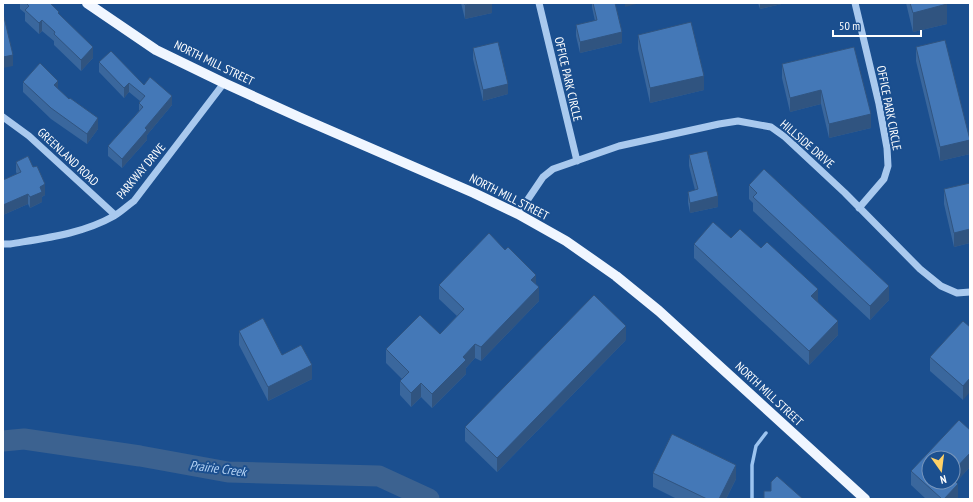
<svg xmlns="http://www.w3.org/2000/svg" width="973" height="502" viewBox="0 0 973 502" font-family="'PT Sans Narrow',sans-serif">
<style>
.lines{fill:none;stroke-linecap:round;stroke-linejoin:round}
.stream{stroke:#9cc4f0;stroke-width:3.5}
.river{stroke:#3c6290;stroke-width:21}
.minor{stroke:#a9c9ee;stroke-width:7}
.major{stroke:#f0f6ff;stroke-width:10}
.wall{fill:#3a679d}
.shaded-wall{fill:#305480}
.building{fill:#4478b7;stroke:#305480}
.labels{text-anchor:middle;stroke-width:4;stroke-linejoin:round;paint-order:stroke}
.street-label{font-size:12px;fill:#fff;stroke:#1b4f8f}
.water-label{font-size:13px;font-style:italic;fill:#b5d3f5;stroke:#1b4f8f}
</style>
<rect width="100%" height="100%" fill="#1b4f8f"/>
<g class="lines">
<path class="stream" d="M752,499V465L756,446L766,433"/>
<path class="river" d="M3,441L24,439L140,456L228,472L379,476L429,499"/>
<path class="minor" d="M539,3L577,161
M855,3L879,104L887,148L888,166L884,179L859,208
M3,117L29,136L115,215
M518,214L543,177L553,169L619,146L719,124L738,121L771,127L785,137L845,193L920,269L941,286L957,293L970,292
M3,244H10C46,238 82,234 114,216C121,212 127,206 134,201L224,83"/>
<path class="major" d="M87,3L156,50L224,83L301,118L474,193L518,214L566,241L616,276L659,311L865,499"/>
</g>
<path class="wall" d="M20,3H50L93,58L81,71L54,45V41L42,31L39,34L25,21V13L20,9Z
M461,3H492V13L465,19Z
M592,3H615L622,43L580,53L576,36V25L595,21L592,7Z
M758,3H786L760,9Z
M906,3H947V24L913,32Z
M638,35L704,90L650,103L638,49Z
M854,47L871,128L829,138L821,104L790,112L782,78V64Z
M916,47L970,154L940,161L916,61Z
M473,48L508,94L483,101L473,59Z
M99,62L144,85L172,105L147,135V140L122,168L108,156V146L139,111V103L140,101L129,92L124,98L99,72Z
M23,82L58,90L98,129L87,144L51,119L23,92Z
M689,155L718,207L690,213L688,203V192L695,190L689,166Z
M16,162L45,195L42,197V202L30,208L28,204L3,215V180L17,174L16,172Z
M970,183V243L954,247L944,204V189Z
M749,185L889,300L870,320L753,211V203L749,199Z
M731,238L818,302L838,335L809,365L694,258V244Z
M439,285H536L539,301L481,361L475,358L466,368V374L432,408L421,397L411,407L400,395V381L402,379L386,363V349L440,334L457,316L439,299Z
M963,321V400L930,371V357Z
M239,331L282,355L312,379L268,401L239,345Z
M626,340L497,472L465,441V427Z
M970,430V467L956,482L958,498L957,499H926L911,485V471Z
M653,473L736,479L726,499H677L653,487Z"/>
<path class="shaded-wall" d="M474,3H492V13L465,19V5Z
M625,3H640L625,7Z
M760,3H786L760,9Z
M947,4V24L913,32V13Z
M42,20V31L39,34V23Z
M622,32V43L580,53V42Z
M93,47V58L81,71V60Z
M13,55V66L3,68V57Z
M704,76V90L650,103V88Z
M58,81V92L54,85Z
M129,83V92L124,98V88Z
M508,84V94L483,101V90Z
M821,90V104L790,112V98Z
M172,96V105L147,135V140L122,168V159L145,128Z
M871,114V128L829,138V124Z
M98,118V129L87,144V134Z
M970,140V154L940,161V147Z
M45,184V195L42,197V202L30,208V197L40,187Z
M28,194V204L3,215V205Z
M718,196V207L690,213V203Z
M970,229V243L954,247V233Z
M536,275V289L531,280Z
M889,286V300L870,320V306Z
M539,287V301L481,361V347Z
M818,289V303L811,296Z
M838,321V335L809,365V351Z
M626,326V340L497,472V458Z
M475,344V358L466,368V374L432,408V394L463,357Z
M312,365V379L268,401V387Z
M970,378V392L963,400V386Z
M421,383V397L411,407V393Z
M970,453V467L949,490L953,482V471Z
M736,465V479L726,499H719Z
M958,484V498L957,499H944Z"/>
<path class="building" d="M26,3H50L59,12L58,13L93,47L81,60L54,34L55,32L42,20L39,23L25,10L29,6Z
M464,3H474L465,5Z
M593,3H615L622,32L580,42L576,25L597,20Z
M910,3H947V4L913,13Z
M3,13L13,55L3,57Z
M691,22L704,76L650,88L638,35Z
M945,40L970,140L940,147L916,47Z
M498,42L508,84L483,90L473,48Z
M854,47L871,114L829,124L821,90L790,98L782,64Z
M111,51L144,85L150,77L172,96L145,128L147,130L122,159L108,146L143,107L139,103L145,96L129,83L124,88L99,62Z
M40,63L58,81L54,85L69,99L70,98L98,118L87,134L51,108L23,82Z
M707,151L718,196L690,203L688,192L698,189L689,155Z
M28,156L33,167L37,166L45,184L40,187L42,192L30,197L28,194L3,205V180L21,172L16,162Z
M764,169L889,286L870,306L753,197L757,193L749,185Z
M970,183V229L954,233L944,189Z
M713,222L731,238L740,229L761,248L767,242L818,289L811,296L838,321L809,351L694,244Z
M489,233L505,250L508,247L536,275L531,280L539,287L481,347L475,344L463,357L466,360L432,394L421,383L411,393L400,381L409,372L386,349L420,315L440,334L464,309L439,285Z
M594,295L626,326L497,458L465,427Z
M263,318L282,355L301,345L312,365L268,387L239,331Z
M963,321L970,327V378L963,386L930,357Z
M959,420L970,430V453L953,471V458H929V482H953V479L958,484L944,499H942L911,471Z
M672,434L736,465L719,499H707L653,473Z
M777,476L803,499H764V491H771V482Z"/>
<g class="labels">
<g class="street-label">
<text transform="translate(214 63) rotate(26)" y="4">NORTH MILL STREET</text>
<text transform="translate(568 79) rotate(77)" y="4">OFFICE PARK CIRCLE</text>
<text transform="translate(889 108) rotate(79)" y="4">OFFICE PARK CIRCLE</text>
<text transform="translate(807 144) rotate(41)" y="4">HILLSIDE DRIVE</text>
<text transform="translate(68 157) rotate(43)" y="4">GREENLAND ROAD</text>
<text transform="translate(141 171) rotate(-50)" y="4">PARKWAY DRIVE</text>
<text transform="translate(509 197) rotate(27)" y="4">NORTH MILL STREET</text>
<text transform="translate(769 394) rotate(43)" y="4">NORTH MILL STREET</text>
</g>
<g class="water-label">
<text transform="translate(218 468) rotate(7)" y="5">Prairie Creek</text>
</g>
</g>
<rect width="973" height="502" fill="none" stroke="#ffffff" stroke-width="8"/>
<g transform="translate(941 470) rotate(166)"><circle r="19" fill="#1b4f8f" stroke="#7695bc"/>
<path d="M0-3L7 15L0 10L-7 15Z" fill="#ffd166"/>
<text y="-6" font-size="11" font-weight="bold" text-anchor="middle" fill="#ffffff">N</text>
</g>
<path d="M833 30v6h88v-6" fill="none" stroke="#ffffff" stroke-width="2"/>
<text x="839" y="30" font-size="12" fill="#ffffff" stroke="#1b4f8f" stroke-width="3" paint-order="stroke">50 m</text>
</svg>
